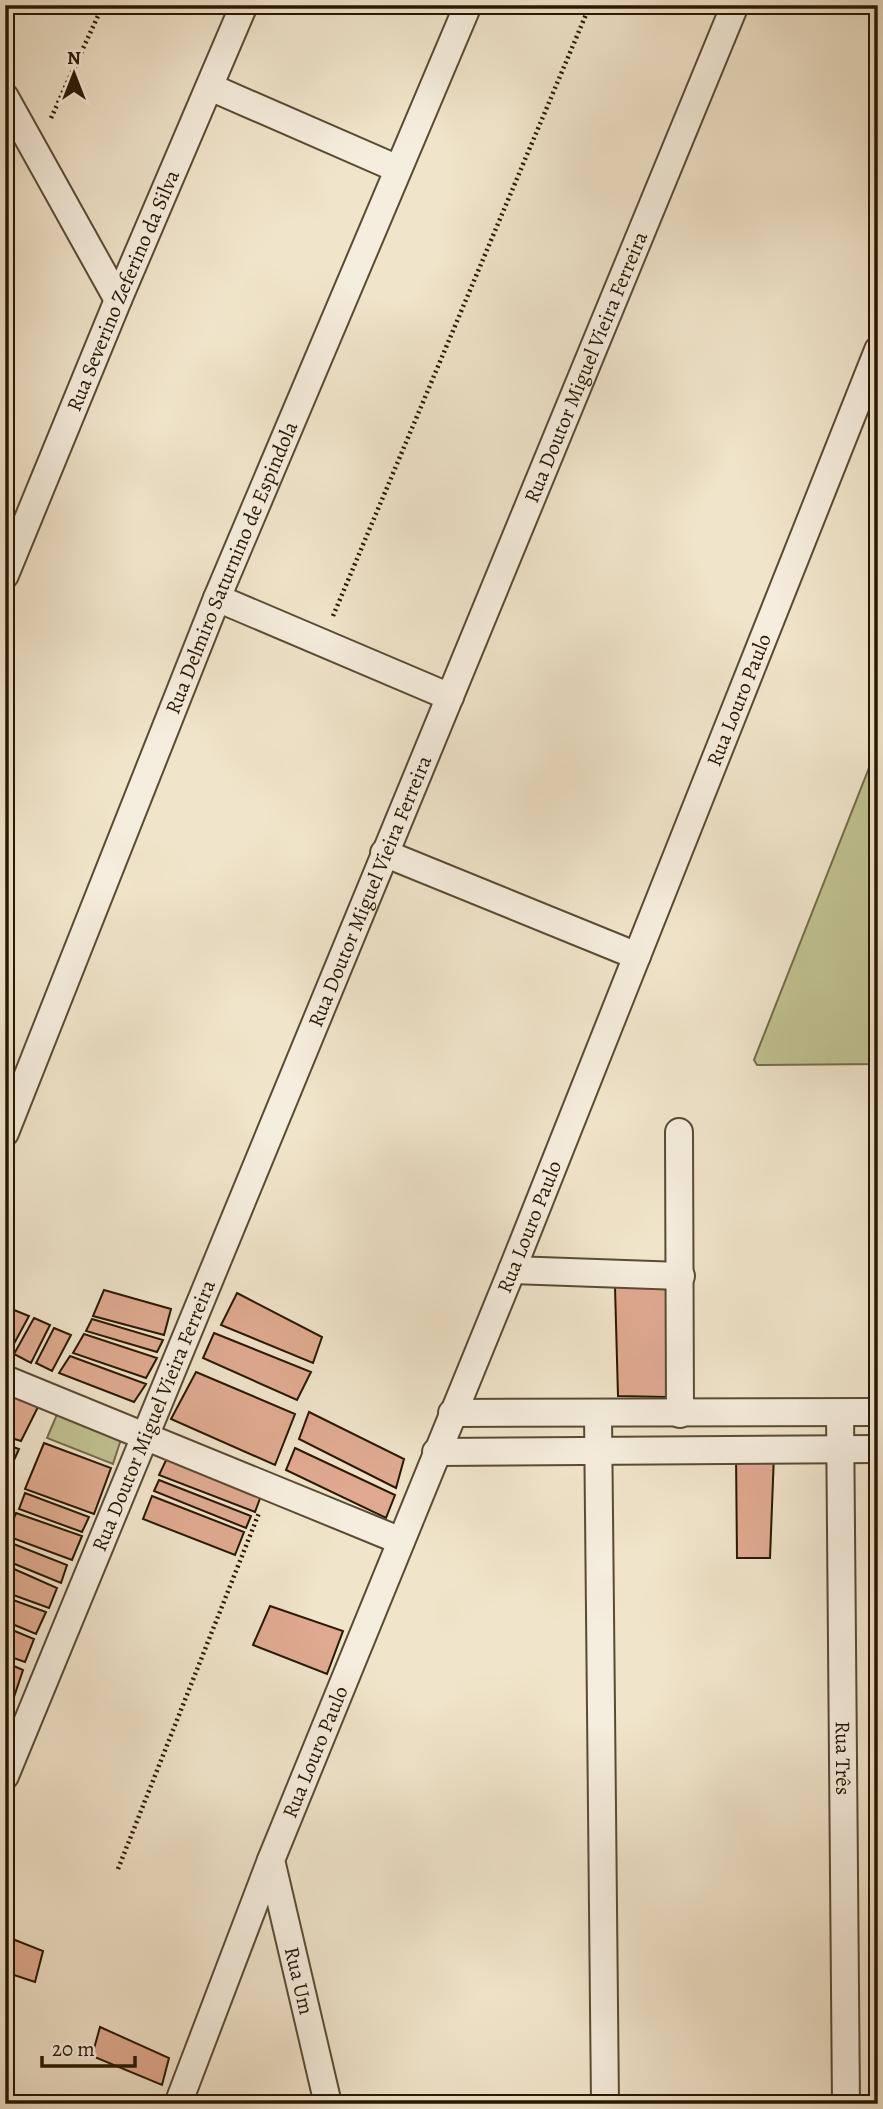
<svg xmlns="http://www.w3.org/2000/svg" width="883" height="2109" viewBox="0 0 883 2109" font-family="Alegreya,serif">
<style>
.green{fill:#c0c292;stroke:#746d4a;stroke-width:2}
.building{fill:#e0aa90;stroke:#281802;stroke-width:2}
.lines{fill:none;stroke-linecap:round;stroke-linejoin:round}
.street-casing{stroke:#5a4b34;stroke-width:30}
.path{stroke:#281802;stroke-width:4.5;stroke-dasharray:2 3.5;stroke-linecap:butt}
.street{stroke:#f5eddd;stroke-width:26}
.labels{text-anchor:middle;stroke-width:7;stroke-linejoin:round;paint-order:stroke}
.street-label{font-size:21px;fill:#281802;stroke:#f5eddd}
</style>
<rect width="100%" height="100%" fill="#f0e4ca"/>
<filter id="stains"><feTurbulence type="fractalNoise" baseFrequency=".00286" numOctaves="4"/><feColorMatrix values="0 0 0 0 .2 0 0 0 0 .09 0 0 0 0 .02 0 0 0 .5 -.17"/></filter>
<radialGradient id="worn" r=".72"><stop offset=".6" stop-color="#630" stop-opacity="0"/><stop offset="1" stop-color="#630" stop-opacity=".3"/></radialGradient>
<path class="green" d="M878,745V1064L757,1065L754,1060Z
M58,1412L122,1436L113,1464L47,1438Z"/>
<path class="building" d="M615,1287H670L666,1397L618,1396Z
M104,1290L171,1309L164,1335L93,1316Z
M237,1293L322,1337L313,1363L221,1325Z
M14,1310L29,1316L9,1353L5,1351V1326Z
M34,1318L50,1325L31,1363L14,1354Z
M92,1319L163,1340L157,1352L86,1331Z
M54,1328L71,1335L52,1371L36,1363Z
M214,1333L311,1372L297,1400L203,1358Z
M84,1334L157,1358L146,1378L73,1353Z
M70,1356L146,1384L134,1402L59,1373Z
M196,1372L295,1414L275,1465L171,1419Z
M5,1394L39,1405L21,1441L5,1436Z
M309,1412L404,1459L396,1488L299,1439Z
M44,1443L111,1468L94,1514L25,1489Z
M5,1444L19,1449L5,1480Z
M295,1448L395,1495L386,1518L286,1470Z
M169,1454L262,1493L255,1512L159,1475Z
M736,1454H774L770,1558H737Z
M159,1480L251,1516L246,1528L154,1491Z
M25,1493L89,1517L82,1532L19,1509Z
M152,1496L244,1532L235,1555L143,1519Z
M16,1513L82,1536L72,1560L7,1536Z
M6,1541L67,1565L61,1583L5,1560Z
M5,1565L57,1588L49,1608L5,1592Z
M5,1597L46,1612L36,1634L5,1621Z
M270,1606L343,1631L327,1674L253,1645Z
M5,1627L34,1639L25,1662L5,1655Z
M5,1662L23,1670L14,1697L5,1693Z
M5,1936L43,1951L35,1982L5,1972Z
M5,1978L14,1981L7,2003H5Z
M100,2027L169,2058L162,2085L92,2056Z"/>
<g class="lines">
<g class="street-casing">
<g id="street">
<path d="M210,87L398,169"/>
<path d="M5,97L118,300"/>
<path id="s1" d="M5,575L118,300L244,5"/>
<path d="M217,598L450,697"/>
<path d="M384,853L637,956"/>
<path d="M679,1132L680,1414"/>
<path id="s2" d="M5,1133L217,598L468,5"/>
<path d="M512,1270L681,1276"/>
<path d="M5,1379L401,1541"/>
<path d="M452,1413L878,1412"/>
<path id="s3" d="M840,1413L846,2104"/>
<path d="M598,1415L605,2104"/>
<path d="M436,1452L878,1449"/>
<path id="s4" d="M5,1776L735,5"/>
<path id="s5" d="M271,1860L328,2104"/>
<path id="s6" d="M178,2104L271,1860L512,1270L878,350"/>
</g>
</g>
<path class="path" d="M51,118L103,5
M333,616L590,5
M118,1869L259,1513"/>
<use href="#street" class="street"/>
</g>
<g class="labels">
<g class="street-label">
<text dy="7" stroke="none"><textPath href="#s1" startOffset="308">Rua Severino Zeferino da Silva</textPath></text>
<text dy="7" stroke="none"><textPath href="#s4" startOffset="1524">Rua Doutor Miguel Vieira Ferreira</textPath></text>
<text dy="7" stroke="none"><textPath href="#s2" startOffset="609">Rua Delmiro Saturnino de Espindola</textPath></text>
<text dy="7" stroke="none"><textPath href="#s6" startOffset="1512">Rua Louro Paulo</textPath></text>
<text dy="7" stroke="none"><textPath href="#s4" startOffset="957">Rua Doutor Miguel Vieira Ferreira</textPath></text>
<text dy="7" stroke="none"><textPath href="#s6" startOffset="945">Rua Louro Paulo</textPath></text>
<text dy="7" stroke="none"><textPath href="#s4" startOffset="390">Rua Doutor Miguel Vieira Ferreira</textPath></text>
<text dy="7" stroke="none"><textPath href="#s6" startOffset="378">Rua Louro Paulo</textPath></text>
<text dy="7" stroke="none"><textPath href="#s3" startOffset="345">Rua Três</textPath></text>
<text dy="7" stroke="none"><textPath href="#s5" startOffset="124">Rua Um</textPath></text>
</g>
</g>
<rect width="883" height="2109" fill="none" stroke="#f0e4ca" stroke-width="28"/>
<rect x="7" y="7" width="869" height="2095" fill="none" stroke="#281802" stroke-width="3.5"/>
<rect x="14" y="14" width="855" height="2081" fill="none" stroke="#281802" stroke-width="2"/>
<g transform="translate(74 74)" stroke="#f5eddd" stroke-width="5" paint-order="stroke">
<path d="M0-5L12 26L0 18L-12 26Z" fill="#281802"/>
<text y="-10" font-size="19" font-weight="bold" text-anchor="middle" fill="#281802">N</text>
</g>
<path d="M42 2056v10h93v-10" fill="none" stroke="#281802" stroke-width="3.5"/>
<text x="52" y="2056" font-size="21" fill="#281802" stroke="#f5eddd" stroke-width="5" paint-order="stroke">20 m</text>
<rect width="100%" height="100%" filter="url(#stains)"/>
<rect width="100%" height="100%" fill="url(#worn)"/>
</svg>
